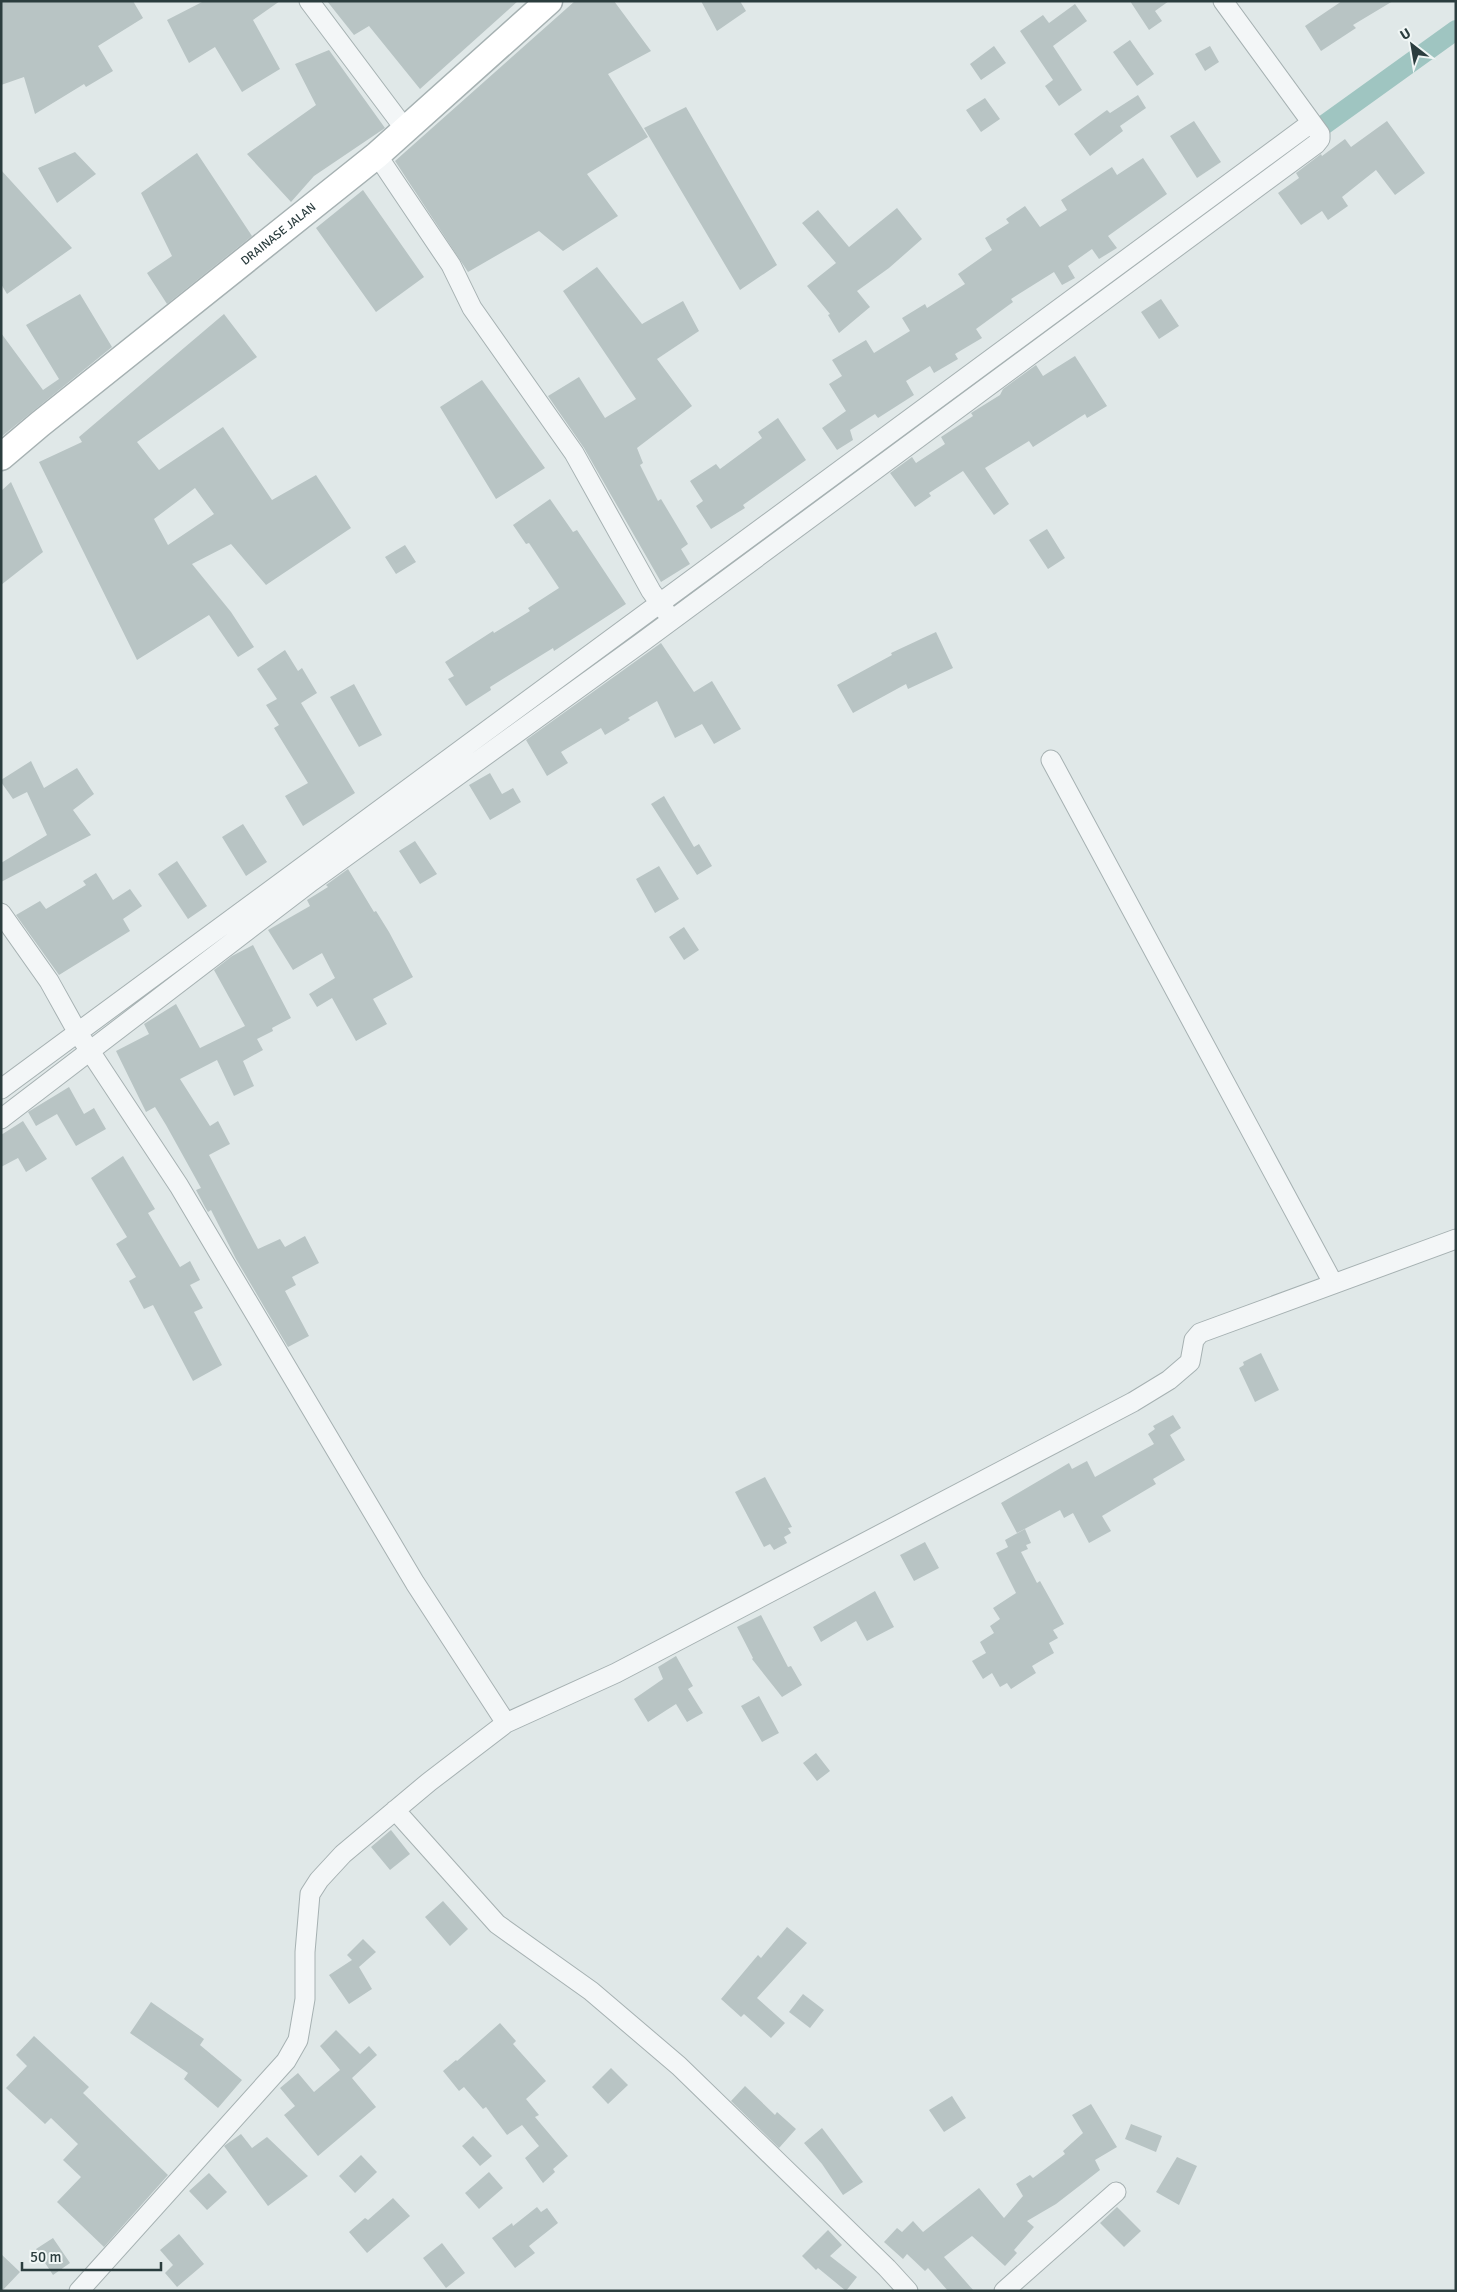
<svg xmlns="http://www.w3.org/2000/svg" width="1457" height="2292" viewBox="0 0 1457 2292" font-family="Signika,sans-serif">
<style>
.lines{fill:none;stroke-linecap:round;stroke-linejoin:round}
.canal{stroke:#9fc5c1;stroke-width:20}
.building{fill:#b8c4c4;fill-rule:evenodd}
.street-casing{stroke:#a6b1b2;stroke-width:21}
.secondary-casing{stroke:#a6b1b2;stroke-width:29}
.street{stroke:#f3f6f7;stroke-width:19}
.secondary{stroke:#fff;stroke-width:26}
.labels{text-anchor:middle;stroke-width:4.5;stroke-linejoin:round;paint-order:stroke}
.street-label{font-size:12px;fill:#2b3d3e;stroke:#f0f6f5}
</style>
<rect width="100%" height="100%" fill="#e0e8e8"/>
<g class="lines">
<path class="canal" d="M1303,140L1456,30"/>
</g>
<path class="building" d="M1,1H133L143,18L98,46L113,71L86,87L84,84L35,114L24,77L1,85Z
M204,1H280L253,20L280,69L242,92L215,47L189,63L167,20Z
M327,1H518L420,89L369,26L354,35Z
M575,1H614L651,51L608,74L648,137L587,174L618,216L563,251L539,231L468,272L395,161Z
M701,1H740L746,11L717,31Z
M1130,1H1169L1155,11L1162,21L1149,30Z
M1342,1H1393L1353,25L1356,28L1321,51L1305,26Z
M1075,4L1087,21L1053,46L1082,90L1059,106L1045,86L1053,80L1020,31L1043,15L1049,23Z
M1130,40L1154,74L1137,86L1113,52Z
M994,46L1006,63L981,80L970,64Z
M1210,46L1219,62L1205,71L1195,54Z
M329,50L385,128L314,176L291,202L247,154L316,105L295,64Z
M1138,95L1146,108L1120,126L1123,131L1090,156L1074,134L1107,110L1110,113Z
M985,98L1000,119L981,132L966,110Z
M686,107L777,265L740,290L644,128Z
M1194,121L1221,162L1197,178L1170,136Z
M1387,121L1425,173L1395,195L1376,170L1342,197L1348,206L1328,220L1322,211L1301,225L1278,193L1299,178L1296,173L1321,154L1322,156L1345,139L1351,147Z
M75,152L96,174L57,203L38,168Z
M197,153L252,236L167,304L147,273L172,256L141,193Z
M1143,158L1167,194L1108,236L1117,248L1099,259L1092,249L1068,266L1075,278L1062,285L1054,272L1011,299L1013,302L976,329L982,338L955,354L958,359L934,373L930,366L906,381L914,395L878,418L875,414L850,430L853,440L837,450L822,428L846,411L829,384L842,376L832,360L866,340L874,353L910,331L902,318L925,304L927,308L965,284L958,274L992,250L985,238L1009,223L1006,219L1025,206L1040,227L1067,210L1061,200L1112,167L1117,175Z
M1,170L72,248L7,294L1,284Z
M363,190L424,277L376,312L316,228Z
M897,208L922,239L889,268L857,291L870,307L839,333L828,315L830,314L807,286L836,263L802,223L818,210L849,247Z
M597,267L642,324L683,301L699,331L657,359L692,406L637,448L643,463L640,465L658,501L661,499L688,544L681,549L690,564L661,582L584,448L548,396L579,377L605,418L636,399L563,291Z
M80,294L112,347L1,437V333L43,390L59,379L26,325Z
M1161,299L1179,326L1159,339L1141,312Z
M224,314L257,357L137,442L159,470L223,427L272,500L316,475L351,528L266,585L231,544L192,564L231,612L254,647L238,657L209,615L137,660L39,462L82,442L79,437ZM195,488L214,514L168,545L154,519Z
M1075,356L1107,406L1087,418L1085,414L1033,447L1029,441L985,468L1009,504L994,515L963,471L929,493L931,496L915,507L890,473L912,457L916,463L945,444L941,437L973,416L971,413L1000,395L1003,389L1036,365L1043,376Z
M482,380L545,468L496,499L440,407Z
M778,418L806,460L743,505L745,508L711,529L696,506L703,501L690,481L716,464L720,469L762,438L758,432Z
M11,482L43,552L1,585V491Z
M550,499L573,532L577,530L626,604L554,651L553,648L490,687L491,690L466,706L448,679L454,676L445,662L493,631L494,633L530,611L528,608L559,588L529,543L526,544L513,525Z
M1047,529L1065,558L1048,569L1029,540Z
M405,545L416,562L396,574L385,557Z
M936,632L953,668L908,689L906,684L853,713L837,685L892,655L891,653Z
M661,643L694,692L712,681L741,729L714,744L702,724L675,738L657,701L628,718L630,720L605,735L601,728L561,752L568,763L547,776L526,740Z
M285,650L298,671L302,668L317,693L301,703L355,793L303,826L285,796L308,783L274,728L279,725L266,705L277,699L257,669Z
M354,684L382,735L359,747L330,697Z
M31,761L44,788L77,768L94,794L73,810L91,835L1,882V863L47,835L27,792L13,799L1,782V780Z
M490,773L502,794L513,788L521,802L490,820L469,785Z
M664,796L694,847L699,844L712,866L697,875L651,804Z
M243,824L267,862L246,876L222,837Z
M415,841L437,874L420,884L399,851Z
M177,861L207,906L188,919L158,874Z
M659,866L679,899L655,913L636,879Z
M348,869L374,912L376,911L389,932L413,977L373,999L387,1024L356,1041L332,998L317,1007L309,994L335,978L322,953L293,970L268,930L310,906L307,900L328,887L326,885Z
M96,873L113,900L130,889L142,906L123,919L130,931L59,975L16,915L40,901L46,909L86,885L83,881Z
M684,927L699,950L684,960L669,937Z
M253,945L291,1018L272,1028L273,1031L257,1039L263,1050L243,1061L254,1086L234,1096L217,1060L180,1079L210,1126L218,1121L230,1144L209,1155L258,1249L280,1239L285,1247L305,1236L319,1263L292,1277L296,1285L285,1291L309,1336L288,1347L236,1259L211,1210L208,1212L205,1207L196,1190L201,1188L166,1125L155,1107L146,1112L116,1051L149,1034L144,1024L176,1004L200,1048L245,1026L214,970L232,956Z
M69,1087L84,1114L94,1108L106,1129L76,1146L57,1114L36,1126L28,1112Z
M23,1121L47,1159L26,1172L18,1158L1,1167V1135Z
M123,1156L155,1209L148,1213L180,1267L190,1261L200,1280L190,1285L203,1308L194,1312L222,1365L193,1381L153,1305L144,1309L129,1281L136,1277L116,1244L127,1237L91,1178Z
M1261,1353L1279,1390L1255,1402L1239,1368L1244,1365L1243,1362Z
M1173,1415L1181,1428L1170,1435L1185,1460L1153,1479L1156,1484L1102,1516L1111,1531L1089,1543L1073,1513L1064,1518L1060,1510L1017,1533L1001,1503L1069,1463L1072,1469L1087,1461L1095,1477L1154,1444L1148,1434L1155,1429L1153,1426Z
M765,1477L792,1527L788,1528L791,1533L784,1537L787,1543L774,1550L770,1544L764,1547L735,1492Z
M1025,1529L1031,1543L1026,1545L1028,1549L1021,1552L1037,1583L1040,1581L1064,1624L1053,1630L1058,1638L1049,1643L1054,1653L1032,1666L1036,1673L1011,1689L1007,1683L1000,1687L992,1673L983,1679L972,1661L986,1653L980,1642L994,1633L990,1626L1000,1619L993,1608L1016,1593L996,1553L1008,1547L1005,1540Z
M925,1542L939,1568L914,1581L900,1555Z
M875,1591L894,1627L867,1641L856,1621L821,1642L813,1627Z
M761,1615L788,1667L791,1666L802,1685L782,1697L752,1659L753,1658L737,1627Z
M676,1656L693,1686L688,1689L703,1713L687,1722L676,1704L648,1722L634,1699L663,1679L658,1667Z
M759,1696L779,1733L762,1742L741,1706Z
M816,1753L830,1771L817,1781L803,1763Z
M391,1830L410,1854L390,1870L371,1847Z
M443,1901L468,1929L450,1946L425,1917Z
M787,1927L807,1943L757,1998L785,2023L771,2038L744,2014L741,2017L721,1999L758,1955L761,1958Z
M363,1939L376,1952L359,1967L372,1989L349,2004L329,1975L352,1960L347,1955Z
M803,1994L824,2010L810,2028L789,2012Z
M151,2002L204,2039L200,2045L242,2080L218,2108L184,2079L188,2073L130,2033Z
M500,2023L516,2041L513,2044L546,2081L526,2099L539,2115L535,2117L568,2156L553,2169L555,2172L543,2183L525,2158L539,2146L522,2125L507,2135L486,2107L483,2109L464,2087L459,2091L443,2071L456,2060L457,2061Z
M336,2030L360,2054L369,2046L377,2055L352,2078L376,2107L318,2156L284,2115L295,2106L280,2088L298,2073L314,2092L340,2070L320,2046Z
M34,2036L89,2087L83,2093L168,2175L104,2247L57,2202L81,2177L63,2160L78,2144L51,2118L45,2124L6,2088L27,2066L16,2055Z
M611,2068L628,2085L608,2104L592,2087Z
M745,2086L775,2115L777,2112L796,2129L779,2148L731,2101Z
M952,2096L966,2118L944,2132L929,2110Z
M1091,2104L1117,2147L1095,2160L1100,2170L1056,2204L1027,2221L1034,2227L1014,2250L1017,2253L1005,2266L972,2236L944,2257L974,2291H948L928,2268L925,2271L907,2254L903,2259L884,2242L897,2228L902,2232L913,2221L923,2232L979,2188L1004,2218L1023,2196L1016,2184L1030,2175L1033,2178L1065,2154L1063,2151L1083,2133L1072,2115Z
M1131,2124L1162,2136L1156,2152L1125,2139Z
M822,2128L863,2182L843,2195L822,2164L804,2143Z
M241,2134L252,2148L267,2137L308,2176L268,2206L224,2146Z
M473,2136L492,2156L480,2166L462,2146Z
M361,2155L377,2172L355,2193L339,2176Z
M1177,2157L1197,2166L1179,2205L1156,2192Z
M489,2172L503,2188L479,2209L465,2193Z
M209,2173L227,2192L207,2210L189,2191Z
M393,2198L410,2216L367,2253L349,2232L365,2218L368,2220Z
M537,2207L541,2212L547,2208L558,2223L529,2246L535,2253L515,2268L492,2238L512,2223L513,2226Z
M1117,2207L1141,2231L1124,2247L1100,2223Z
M828,2230L842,2245L830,2256L857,2277L846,2291L818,2268L816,2270L802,2256Z
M179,2234L204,2264L177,2287L165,2273L173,2265L160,2250Z
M53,2238L70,2263L53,2275L36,2249Z
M442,2243L465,2273L446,2288L423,2258Z
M1,2254L20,2272L2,2291H1Z"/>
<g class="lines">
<g class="street-casing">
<path id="street" d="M309,1L405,129
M377,155L451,265L472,308L574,453L651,591L666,612
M1051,760L1333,1283
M1,913L49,981L78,1033L179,1186L415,1583L506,1723
M1,1089L1311,123
M1,1119L312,881L641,643L1316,144L1320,139V134L1223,1
M395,1810L497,1924L591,1991L679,2066L887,2268L908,2291
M79,2291L286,2061L298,2040L305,1999V1952L310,1894L319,1880L343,1854L429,1782L506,1723L616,1673L1133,1402L1169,1380L1190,1362L1194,1340L1200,1333L1456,1239
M1004,2291L1116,2192"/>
</g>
<g class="secondary-casing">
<g id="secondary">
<path id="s1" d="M1,457L40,424L377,155L549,1"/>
</g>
</g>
<use href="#street" class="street"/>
<use href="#secondary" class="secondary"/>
</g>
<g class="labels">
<g class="street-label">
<text dy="4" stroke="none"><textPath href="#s1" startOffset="356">DRAINASE JALAN</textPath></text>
</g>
</g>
<rect width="1457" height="2292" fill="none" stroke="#2b3d3e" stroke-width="5"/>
<g transform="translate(1412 45) rotate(329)" stroke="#f0f6f5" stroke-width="4" paint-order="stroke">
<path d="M0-4L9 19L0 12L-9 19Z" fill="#2b3d3e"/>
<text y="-8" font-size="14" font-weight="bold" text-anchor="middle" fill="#2b3d3e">U</text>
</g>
<path d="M22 2262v8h139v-8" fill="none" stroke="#2b3d3e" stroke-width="2.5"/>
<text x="30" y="2262" font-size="15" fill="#2b3d3e" stroke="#f0f6f5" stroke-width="4" paint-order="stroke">50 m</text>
</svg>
